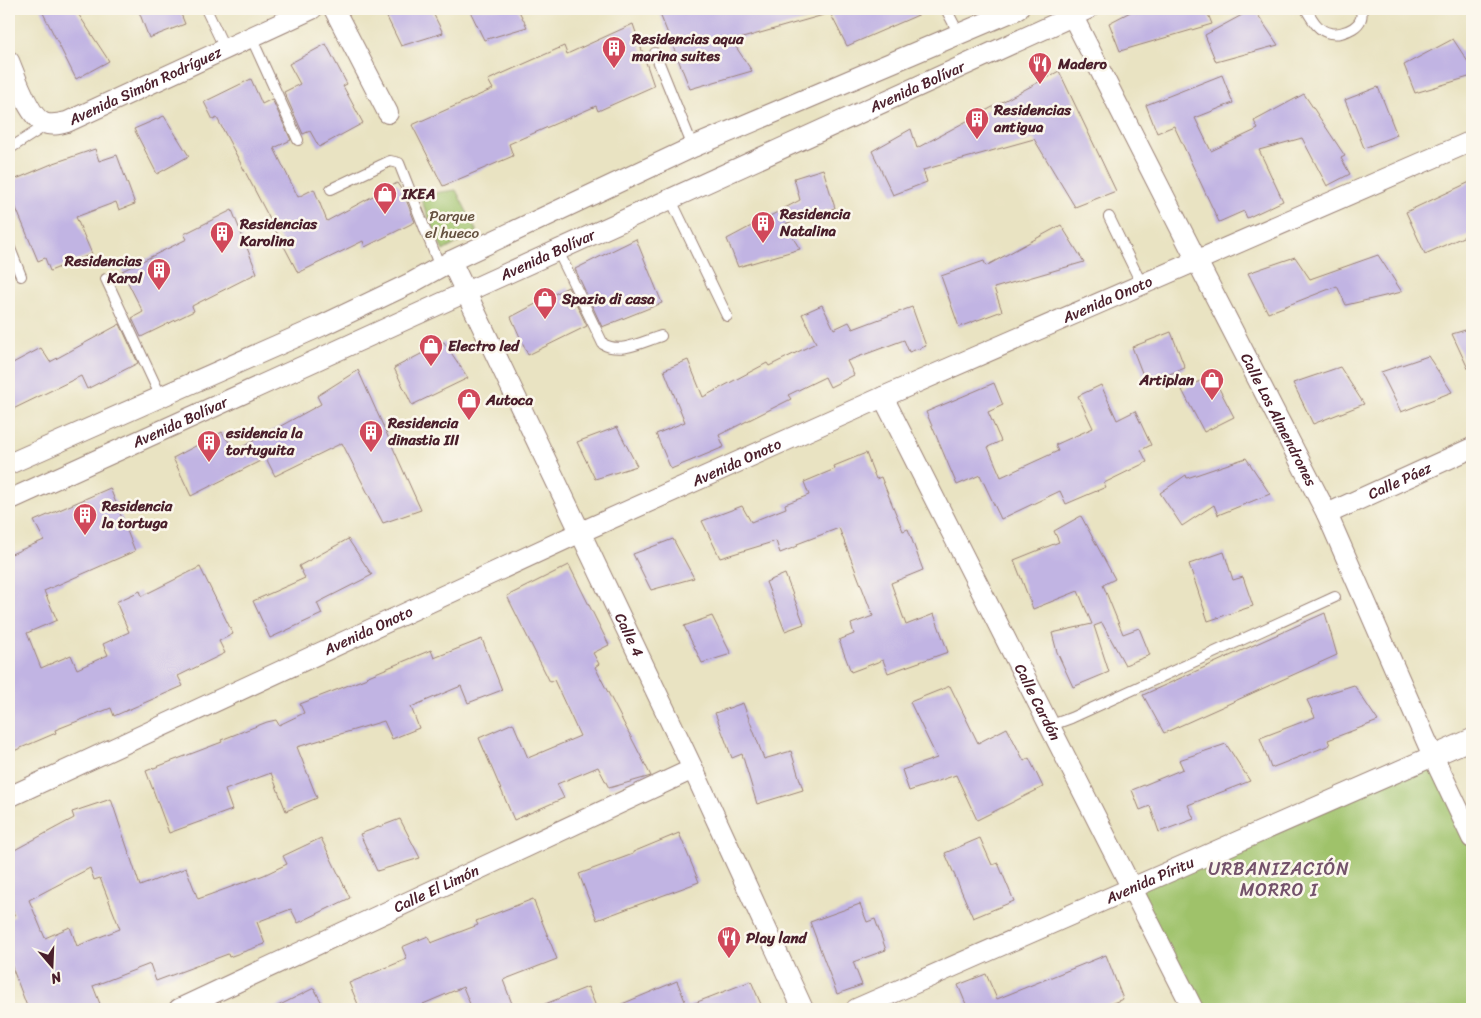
<svg xmlns="http://www.w3.org/2000/svg" width="1481" height="1018" viewBox="0 0 1481 1018" font-family="Sriracha,sans-serif">
<style>
.green{fill:#9fc26b;stroke:#74704b}
.building{fill:#c1b4e3;fill-rule:evenodd}
.lines{fill:none;stroke-linecap:round;stroke-linejoin:round}
.lane-casing{stroke:#9a8176;stroke-width:12}
.street-casing{stroke:#9a8176;stroke-width:22}
.lane{stroke:#fff;stroke-width:10}
.street{stroke:#fff;stroke-width:20}
.labels{text-anchor:middle;stroke-width:5;stroke-linejoin:round;paint-order:stroke}
.poi-label{font-size:15px;font-weight:bold;fill:#4a1f2b;stroke:#fbf7ec;text-anchor:start}
.street-label{font-size:15px;fill:#4a1f2b;stroke:#fbf7ec}
.park-label{font-size:15px;fill:#64503e;stroke:#fbf7ec}
.quarter-label{font-size:18px;letter-spacing:1px;fill:#74536b;stroke:#fbf7ec}
</style>
<rect width="100%" height="100%" fill="#fbf7ec"/>
<filter id="ink" filterUnits="userSpaceOnUse"><feTurbulence type="fractalNoise" baseFrequency=".02" numOctaves="2"/><feDisplacementMap in="SourceGraphic" scale="10" xChannelSelector="R" yChannelSelector="G"/><feConvolveMatrix kernelMatrix="1 2 1 2 8 2 1 2 1" color-interpolation-filters="sRGB"/></filter>
<filter id="wash" filterUnits="userSpaceOnUse"><feTurbulence type="fractalNoise" baseFrequency=".0096" numOctaves="4" result="noise"/><feDisplacementMap in="SourceGraphic" scale="20" xChannelSelector="R" yChannelSelector="G"/><feGaussianBlur stdDeviation="1.12" result="paint"/><feColorMatrix in="noise" values="0 0 0 0 0 0 0 0 0 0 0 0 0 0 0 0 0 1.4 0 .05"/><feComposite in="paint" operator="in"/></filter>
<g filter="url(#wash)">
<rect width="100%" height="100%" fill="#e9e3c2"/>
<path class="green" d="M456,190L477,232L443,251L419,195Z
M1433,756L1472,838V1009H1193L1131,888Z"/>
<g id="blocks">
<path class="building" d="M41,9H75L109,61L76,79Z
M138,9H179L185,24L149,38Z
M383,9H431L443,33L401,46Z
M469,9H518L527,27L484,40Z
M658,9H826L827,14L732,41L752,71L690,89Z
M828,9H932L847,46Z
M1136,9H1206L1212,24L1120,51L1109,23Z
M1253,9H1254L1278,45L1216,62L1205,35Z
M633,24L654,86L598,111L596,106L509,144L513,156L443,186L412,125L493,89L488,80L564,46L567,54Z
M1453,39L1472,68V76L1415,93L1404,65Z
M326,44L347,84L343,86L363,123L319,147L310,131L303,134L284,92L300,84L289,64Z
M1059,71L1116,191L1075,207L1034,139L923,170L927,182L893,195L872,151L911,129L917,148Z
M1222,75L1233,103L1195,118L1211,151L1258,129L1254,121L1304,94L1345,156L1341,158L1350,174L1327,186L1302,138L1259,150L1283,201L1247,218L1244,211L1219,222L1174,126L1157,133L1146,105Z
M251,79L262,104L272,99L291,140L274,148L298,197L314,189L327,221L397,183L403,192L415,222L365,247L363,241L298,273L217,118L213,120L204,102Z
M1378,87L1397,135L1364,148L1345,100Z
M164,116L189,156L157,174L134,129Z
M95,149L99,161L117,155L135,204L119,210L116,202L76,217L92,254L50,271L45,258L38,261L9,191V182L54,163Z
M823,169L835,208L784,224L800,249L738,267L727,239L800,200L794,178Z
M1472,181V233L1425,254L1406,212Z
M232,210L257,273L192,306L194,311L141,337L132,318L143,312L122,271L187,239L184,234Z
M1061,225L1084,262L994,288L1002,311L959,327L941,276L984,261L986,266Z
M636,239L662,303L602,327L575,269Z
M1378,255L1402,292L1346,305L1337,286L1268,313L1248,273L1295,257L1310,279Z
M568,287L587,326L528,355L511,317Z
M822,305L834,329L849,322L853,329L912,307L926,346L909,352L904,340L847,361L854,375L830,387L825,377L788,395L791,399L719,435L724,447L671,469L656,434L685,422L664,370L688,360L703,397L767,363L769,366L816,343L802,314Z
M120,324L138,363L87,389L81,376L9,411V365L41,348L50,362Z
M1472,328V377L1452,334Z
M1171,332L1185,368L1146,383L1132,347Z
M444,342L468,378L412,405L394,368Z
M1428,356L1452,392L1401,412L1381,372Z
M1340,367L1364,404L1313,424L1293,383Z
M358,370L421,510L383,523L342,443L275,476L266,458L191,496L173,458L222,432L235,451L321,404L317,396Z
M1212,375L1234,417L1204,432L1182,390Z
M994,383L1003,405L988,412L1001,441L988,447L1001,477L1058,451L1055,445L1093,428L1078,396L1101,385L1117,420L1135,411L1151,445L1141,450L1147,462L1104,483L1106,487L1066,504L1060,491L1001,519L980,475L957,485L926,412Z
M617,427L637,466L595,479L577,442Z
M866,453L876,479L881,477L903,531L908,529L923,570L891,583L906,625L934,614L948,652L888,673L883,660L851,672L839,640L854,634L851,624L873,616L839,528L797,544L798,546L780,553L776,541L720,558L702,521L742,506L751,522L786,508L785,504L809,495L804,482L835,469L834,466Z
M1246,458L1270,494L1218,515L1214,505L1182,526L1160,493L1186,475L1187,478Z
M110,488L135,551L44,591L57,620L27,633L41,668L71,655L77,669L108,655L103,644L129,632L116,602L140,591L142,596L200,567L233,634L219,641L225,653L178,676L183,686L114,716L111,708L55,730L56,733L9,753V555L44,540L34,521Z
M1081,516L1115,579L1103,585L1123,634L1139,628L1150,655L1125,665L1102,623L1094,626L1109,672L1073,687L1057,652L1052,633L1092,624L1078,591L1033,609L1014,560L1059,542L1054,531Z
M348,539L372,575L317,603L322,614L270,638L253,601L305,578L299,566Z
M673,539L694,578L651,590L633,554Z
M1224,552L1233,580L1243,577L1253,606L1208,621L1189,564Z
M569,565L609,645L593,653L599,664L595,667L651,776L609,788L598,767L557,784L564,798L514,820L479,738L513,723L528,758L580,736L554,680L550,682L507,596Z
M785,574L804,624L785,631L766,582Z
M1325,613L1337,655L1164,733L1143,695Z
M712,616L731,654L702,663L684,626Z
M482,639L502,690L468,703L461,686L411,707L419,728L392,739L384,721L297,747L317,798L286,811L271,773L225,790L232,810L169,833L146,771L222,742L221,740L267,722L276,720L279,725L304,713L300,704L367,678L366,677L431,650L434,658Z
M1354,685L1378,721L1328,740L1330,745L1271,768L1260,738L1315,717L1307,700Z
M950,686L978,743L1007,728L1024,761L1029,758L1043,787L977,820L956,775L909,791L902,770L937,758L910,702Z
M743,703L764,759L791,751L803,790L757,804L742,754L732,758L715,713Z
M1226,744L1250,781L1188,805L1194,819L1159,832L1150,806L1140,810L1132,790L1183,769L1179,760Z
M111,799L140,886L186,868L198,899L264,875L287,864L283,856L321,838L350,898L298,923L291,909L257,922L265,944L229,957L228,954L156,981L150,964L93,986L102,1009H28L9,959V919L15,916L9,903V853L74,818L72,812ZM90,868L94,880L100,878L120,929L77,946L70,927L45,938L29,900Z
M400,819L420,858L377,871L360,834Z
M679,833L699,882L597,920L579,874L633,854V852Z
M980,838L992,865L998,863L1014,901L973,918L945,853Z
M533,899L557,959L503,980L514,1009H472L463,987L423,1004L426,1009H360L349,983L407,959L402,947L428,936L431,943L478,925L476,921Z
M860,904L867,922L875,919L886,950L853,962L862,985L837,994L810,922Z
M1106,955L1123,999L1097,1009H968L958,985L986,974L997,999Z
M677,981L687,1006L751,981L763,1009H610Z
M588,987L597,1009H535V1008Z
M314,988L325,1009H272Z"/>
</g>
</g>
<g filter="url(#ink)">
<use href="#blocks" fill-opacity="0" stroke="#9a8176" stroke-width="1"/>
<g class="lines">
<g class="lane-casing">
<path id="lane" d="M206,9L225,49
M946,9L959,34
M1306,9C1312,19 1318,31 1330,33C1343,36 1368,25 1360,9
M251,37L298,140
M655,53L693,147
M9,149L48,124
M331,189L390,161L399,163L440,267
M671,200L727,316
M1109,217L1142,285
M9,246L21,276
M558,251L603,344C620,354 642,342 661,336
M106,279L161,397
M1049,726L1071,718L1335,597"/>
</g>
<g class="street-casing">
<g id="street">
<path d="M334,9L388,113"/>
<path id="s1" d="M1069,9L1197,261L1327,514L1433,756L1472,838"/>
<path id="s2" d="M9,61C15,75 29,117 44,123C52,126 59,124 67,122L312,9"/>
<path id="s3" d="M451,261L693,769L803,1009"/>
<path id="s4" d="M883,397L1193,1009"/>
<path d="M9,464L321,326L413,282L451,261L693,147L1018,9"/>
<path id="s5" d="M9,500L1088,9"/>
<path id="s6" d="M1327,514L1472,448"/>
<path id="s7" d="M9,797L581,532L883,397L1472,141"/>
<path id="s8" d="M179,1009L693,769"/>
<path id="s9" d="M856,1009L1472,739"/>
</g>
</g>
<use href="#lane" class="lane"/>
<use href="#street" class="street"/>
</g>
</g>
<defs>
<g id="building-pin" transform="scale(1.25)"><path d="M0 17L-7.5 6A9.5 9.5 0 1 1 7.5 6Z" fill="#d1495b" stroke="#fbf7ec"/><path d="M-4-6H4V6H1V3H-1V6H-4ZM-2.5-4.3h1.7v1.8h-1.7ZM.8-4.3h1.7v1.8H.8ZM-2.5-1h1.7V.8h-1.7ZM.8-1h1.7V.8H.8Z" fill="#fff"/></g>
<g id="restaurant-pin" transform="scale(1.25)"><path d="M0 17L-7.5 6A9.5 9.5 0 1 1 7.5 6Z" fill="#d1495b" stroke="#fbf7ec"/><path d="M-5-6h1v4h1v-4h1v4h1v-4h1v5L-1.5 .5V6h-2V.5L-5-1ZM5-6V6H3V1.5H1.5Q1.5-4 5-6Z" fill="#fff"/></g>
<g id="shop-pin" transform="scale(1.25)"><path d="M0 17L-7.5 6A9.5 9.5 0 1 1 7.5 6Z" fill="#d1495b" stroke="#fbf7ec"/><path d="M-5-2.5h2.3a2.7 3.5 0 0 1 5.4 0H5L5.5 6h-11ZM-1.5-2.5h3a1.5 2.3 0 0 0-3 0Z" fill="#fff"/></g>
</defs>
<g fill-rule="evenodd">
<use href="#building-pin" x="614" y="48"/>
<use href="#restaurant-pin" x="1040" y="64"/>
<use href="#building-pin" x="977" y="119"/>
<use href="#shop-pin" x="385" y="194"/>
<use href="#building-pin" x="763" y="223"/>
<use href="#building-pin" x="222" y="233"/>
<use href="#building-pin" x="159" y="270"/>
<use href="#shop-pin" x="545" y="299"/>
<use href="#shop-pin" x="431" y="346"/>
<use href="#shop-pin" x="1212" y="380"/>
<use href="#shop-pin" x="469" y="400"/>
<use href="#building-pin" x="371" y="432"/>
<use href="#building-pin" x="209" y="442"/>
<use href="#building-pin" x="85" y="515"/>
<use href="#restaurant-pin" x="729" y="938"/>
</g>
<g class="labels">
<g class="poi-label">
<text x="632" y="44">Residencias aqua<tspan x="632" dy="17">marina suites</tspan></text>
<text x="1058" y="69">Madero</text>
<text x="994" y="115">Residencias<tspan x="994" dy="17">antigua</tspan></text>
<text x="402" y="199">IKEA</text>
<text x="780" y="219">Residencia<tspan x="780" dy="17">Natalina</tspan></text>
<text x="240" y="229">Residencias<tspan x="240" dy="17">Karolina</tspan></text>
<text x="142" y="266" text-anchor="end">Residencias<tspan x="142" dy="17">Karol</tspan></text>
<text x="562" y="304">Spazio di casa</text>
<text x="448" y="351">Electro led</text>
<text x="1194" y="385" text-anchor="end">Artiplan</text>
<text x="486" y="405">Autoca</text>
<text x="388" y="428">Residencia<tspan x="388" dy="17">dinastia III</tspan></text>
<text x="226" y="438">esidencia la<tspan x="226" dy="17">tortuguita</tspan></text>
<text x="102" y="511">Residencia<tspan x="102" dy="17">la tortuga</tspan></text>
<text x="746" y="943">Play land</text>
</g>
<g class="street-label">
<text dy="5" stroke="none"><textPath href="#s2" startOffset="182">Avenida Simón Rodríguez</textPath></text>
<text dy="5" stroke="none"><textPath href="#s5" startOffset="998">Avenida Bolívar</textPath></text>
<text dy="5" stroke="none"><textPath href="#s5" startOffset="592">Avenida Bolívar</textPath></text>
<text dy="5" stroke="none"><textPath href="#s7" startOffset="1206">Avenida Onoto</textPath></text>
<text dy="5" stroke="none"><textPath href="#s1" startOffset="461">Calle Los Almendrones</textPath></text>
<text dy="5" stroke="none"><textPath href="#s5" startOffset="188">Avenida Bolívar</textPath></text>
<text dy="5" stroke="none"><textPath href="#s7" startOffset="801">Avenida Onoto</textPath></text>
<text dy="5" stroke="none"><textPath href="#s6" startOffset="80">Calle Páez</textPath></text>
<text dy="5" stroke="none"><textPath href="#s7" startOffset="396">Avenida Onoto</textPath></text>
<text dy="5" stroke="none"><textPath href="#s3" startOffset="414">Calle 4</textPath></text>
<text dy="5" stroke="none"><textPath href="#s4" startOffset="342">Calle Cardón</textPath></text>
<text dy="5" stroke="none"><textPath href="#s9" startOffset="321">Avenida Píritu</textPath></text>
<text dy="5" stroke="none"><textPath href="#s8" startOffset="284">Calle El Limón</textPath></text>
</g>
<g class="park-label">
<text x="452" y="221">Parque<tspan x="452" dy="17">el hueco</tspan></text>
</g>
<g class="quarter-label">
<text x="1279" y="875">URBANIZACIÓN<tspan x="1279" dy="21">MORRO I</tspan></text>
</g>
</g>
<rect width="1481" height="1018" fill="none" stroke="#fbf7ec" stroke-width="30"/>
<g transform="translate(52 966) rotate(161)" stroke="#fbf7ec" stroke-width="4" paint-order="stroke">
<path d="M0-4L9 19L0 12L-9 19Z" fill="#4a1f2b"/>
<text y="-8" font-size="14" font-weight="bold" text-anchor="middle" fill="#4a1f2b">N</text>
</g>
</svg>
